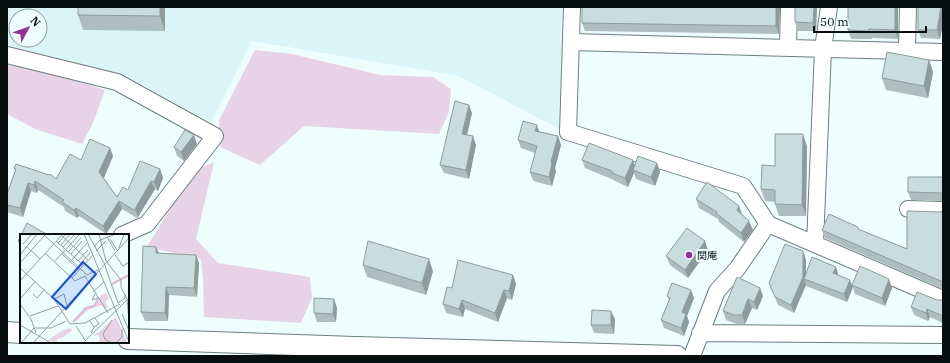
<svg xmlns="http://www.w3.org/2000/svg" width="950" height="363" viewBox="0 0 950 363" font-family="'IBM Plex Serif','Noto Sans JP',serif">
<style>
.built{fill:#d9f5f7;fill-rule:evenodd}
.green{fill:#e8d2e7}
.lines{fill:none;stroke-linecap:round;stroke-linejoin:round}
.minor-casing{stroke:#6b7d7e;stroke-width:18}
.tertiary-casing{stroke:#6b7d7e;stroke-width:22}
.minor{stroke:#fff;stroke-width:16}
.tertiary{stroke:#fff;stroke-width:20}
.wall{fill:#aebebf}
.shaded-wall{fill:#8d9b9b}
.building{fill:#caddde;stroke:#8d9b9b}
.poi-dot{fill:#953096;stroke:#eefeff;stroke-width:1.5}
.labels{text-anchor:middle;stroke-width:4;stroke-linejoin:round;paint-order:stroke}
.poi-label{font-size:10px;fill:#080e0e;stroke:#eefeff;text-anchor:start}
.inset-river{fill:none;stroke:#dcb9da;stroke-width:2}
.inset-road{fill:none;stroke:#929e9f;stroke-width:1}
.view{fill:#1d4ed8;fill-opacity:0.15;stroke:#1d4ed8;stroke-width:2}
.inset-edge{fill:none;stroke:#080e0e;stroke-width:2}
</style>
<rect width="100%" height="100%" fill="#eefeff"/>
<path class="built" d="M7,7H562L559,129L459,76L252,41L211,122L124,75L7,46ZM16,16H40V40H16Z"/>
<path class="green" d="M255,50L292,54L380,75L433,77L451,89L449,112L439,134L304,126L260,165L220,147L219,120Z
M7,65L43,69L105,90L93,123L82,144L35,129L7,114Z
M214,162L196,239L218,263L310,277L312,298L301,323L204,317L203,280L201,259L147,247L173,204L198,169Z"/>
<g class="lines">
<g class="minor-casing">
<path id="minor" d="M572,7L568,132L743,186L768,224L737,269L717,291L692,356
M571,42L943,52
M788,47L789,7
M907,51L908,7
M7,55L117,82L215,136L147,224L122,235
M908,209L943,210
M768,224L943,299
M815,244L823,49L829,7
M700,333L943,335"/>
</g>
<g class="tertiary-casing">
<path id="tertiary" d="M7,332L21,333
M128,339L355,347L677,356"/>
</g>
<use href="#minor" class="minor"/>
<use href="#tertiary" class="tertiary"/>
</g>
<path class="wall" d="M165,7V31L83,30L78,15Z
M780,7L779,34L585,31L582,23Z
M817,7L816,31H798L795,22Z
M898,7V39L872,38V39H851L848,30Z
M943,7V23L940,39L921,38L918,30Z
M929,60L933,72L928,98L886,90L882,78Z
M472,113L467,135L476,145L469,179L444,173L440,165Z
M539,131L558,136L561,145L555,168L556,171L552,186L533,181L530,172L535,153L521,148L518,140Z
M197,144L184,161L177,156L174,147Z
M807,146L806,216H779L775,204V202L765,201L761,189L775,166Z
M110,148L113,156L104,178L117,197L160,169L163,178L158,191L155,189L138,217L137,218L122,209L106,234L79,216L77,218L65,211L64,207L38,190L37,193L31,191L23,217L7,212V194L15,170L14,168L56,179L81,160Z
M582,160L635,165L657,163L660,172L655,186L636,179L634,173L628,187L615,181L614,180L585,168Z
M943,177V201L911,200L908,192Z
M696,199L739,206L742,214L753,230L744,242L719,222L718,219L699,208Z
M943,211V289L825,238L822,230H859L907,249L940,212Z
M21,235V249L18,241Z
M708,250L688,278L670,265L666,256Z
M803,251L806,260V274L836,267L838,274V275L852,285L892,288L885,306L855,294L853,287L847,302L806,286V284L794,313L778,305L769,283Z
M159,254L196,255L199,263L197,297L169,295L168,321H145L141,312Z
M363,265L433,271L426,295L367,277Z
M513,275L516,284L512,300L507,298L498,322L465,309L463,317L446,313L443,304L452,288Z
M760,288L763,296L757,310L752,308L745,324H737L726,320L723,311Z
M691,290L694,298L687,316L689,322L684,336L664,328L661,320L669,300L667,296Z
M334,299L337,308L336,322H317L314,313Z
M937,300H943V323L930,317L928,321L914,315L911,307Z
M615,319L614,334L594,333L591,325Z"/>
<path class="shaded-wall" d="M160,7H165V31L160,16Z
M776,7H780L779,34L776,26Z
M814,7H817L816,31L813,23Z
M895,7H898V39L895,30Z
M941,7H943V23L940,39L937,30Z
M929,60L933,72L928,98L924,86Z
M469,105L472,113L465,143L462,134Z
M537,125L540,134L535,131Z
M803,134L807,146L806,216L802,205Z
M194,135L197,144L184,161L181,152Z
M473,136L476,145L469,179L466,170Z
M558,136L561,145L555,168L556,171L552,186L549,177L551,162Z
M110,148L113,156L103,180L99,172Z
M633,160L636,169L633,170L634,173L628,187L625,178Z
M657,163L660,172L655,186L651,177Z
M160,169L163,178L158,191L154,182Z
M35,181L38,190L37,193L34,185Z
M151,181L155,189L138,217L135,209Z
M28,183L31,191L23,217L20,208Z
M119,201L122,209L106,234L103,226Z
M739,206L742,215L737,210Z
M76,208L79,216L77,218L74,210Z
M749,221L753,230L744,242L741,233Z
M705,241L708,250L688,278L685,270Z
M156,247L160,255L156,253Z
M803,251L806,260V280L804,279L806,285L794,313L791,305Z
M196,255L199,263L197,297L194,288Z
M429,259L433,271L426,295L422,283Z
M836,267L838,274L836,280L833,273Z
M513,275L516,284L512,300L509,291Z
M889,279L892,288L885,306L882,298Z
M850,280L853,287L847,302L844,294Z
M166,287L169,295L168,321L165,313Z
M760,288L763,296L757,310L754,302Z
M504,290L507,298L498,322L495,313Z
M691,290L694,298L687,316L689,322L684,336L681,328L682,312Z
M334,299L337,308L336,322L333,314Z
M748,299L752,308L745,324L742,315Z
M462,300L465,309L463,317L459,309Z
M927,309L930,317L928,321L926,313Z
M611,311L615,319L614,334L611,325Z"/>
<path class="building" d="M78,7H160V16L78,15Z
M582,7H776V26L582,23Z
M795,7H814L813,23L795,22Z
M848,7H895V30L869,29V31L848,30Z
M918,7H941L937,30H918Z
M887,52L929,60L924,86L882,78Z
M455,101L469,105L462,134L473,136L466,170L440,165Z
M523,121L537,125L535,131L558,136L551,162L552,163L549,177L530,172L537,146L518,140Z
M185,130L194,135L181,152L174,147Z
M775,134H803L802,205L775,204V190L761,189L762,165L775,166Z
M90,139L110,148L99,172L117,197L123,187L128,190L140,161L160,169L154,182L151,181L135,209L134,210L119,201L103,226L76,208L74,210L62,202L64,200L35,181L34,185L28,183L20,208L7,205V194L16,169L14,168L16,164L49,175L50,174L56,179L70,154L81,160Z
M589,143L633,160L625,178L612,173V171L582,160Z
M638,156L657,163L651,177L633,170Z
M908,177H943V193H941L908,192Z
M707,182L739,206L737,210L749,221L741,233L716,213L717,212L696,199Z
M907,211L940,212L943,211V282L822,230L829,214L858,227V229L907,249Z
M27,223L48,235H21V242L18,241Z
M687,228L705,241L685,270L666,256Z
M368,241L429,259L422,283L363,265Z
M785,244L803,251V277L791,305L775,297L769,283Z
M143,246L156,247V253L196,255L194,288L166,287L165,313L141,312Z
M812,257L836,267L833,273L850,280L844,294L804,279Z
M458,260L513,275L509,291L504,290L495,313L462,300L459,309L443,304L447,287L452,288Z
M860,266L889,279L882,298L852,285Z
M737,277L760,288L754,302L748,299L742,315H734L723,311Z
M672,283L691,290L682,312L686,314L681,328L661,320L670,298L667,296Z
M917,292L937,300H943V316L927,309L926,313L911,307Z
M314,298L334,299L333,314L314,313Z
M592,310L611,311V325H591Z"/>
<circle class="poi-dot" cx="689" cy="255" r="4"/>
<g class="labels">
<g class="poi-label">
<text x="697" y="259">関庵</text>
</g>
</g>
<g transform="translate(20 234)">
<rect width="109" height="109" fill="#eefeff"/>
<path d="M87,59L89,65L85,67L88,73L85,75L82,71L68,76L54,89L61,78L76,70L81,61ZM96,83L107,108L76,109L80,106L79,101L74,102ZM51,94L52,97L42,104L37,105V109L28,106L43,96Z" fill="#e8d2e7"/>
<path class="inset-river" d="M92,50L109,41M53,88L66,74L74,72L78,65"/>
<path class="inset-road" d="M23,0L67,41M64,0L109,108M68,0L84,29L98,69L105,64V61M79,0L86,27L101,46V53L107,65L109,86M41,1L68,26M87,3L95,17M90,5L97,16M36,7L63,31M38,9L46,0M3,10L12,0M41,11L50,0M7,13L20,25M43,13L55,0M74,13L80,6L96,0M99,14L104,0M76,17L86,7M48,18L61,4M25,19L55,47L65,42L88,79M42,20L59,36M51,20L62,7M0,21L17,0M95,21L103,32L109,28M35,27L59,1M58,27L68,16M50,28L67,9M0,29L25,1M61,29L70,19M0,34L34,65L50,90L65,89L100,70M67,41L78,36M52,44L73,21M0,47L43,0M73,58L84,48M13,60L17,64L24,56M75,60L72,66L78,64M0,65L15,48M34,65L44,60L47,72M0,70L11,85L16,99M102,80L109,97M10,82L38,72M70,87L74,93L71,99M0,91L31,109M56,92L65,106M74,93L79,90L75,84M1,109L14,94H31L46,87M13,109L109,4M63,109L109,64M91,109L85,105L83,100L92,86M96,109L102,103V95"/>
<path class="view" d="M63,28L76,40L46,75L32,63Z"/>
<rect width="109" height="109" class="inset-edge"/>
</g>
<rect width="950" height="363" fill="none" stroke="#080e0e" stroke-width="16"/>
<g transform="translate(28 28) rotate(49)"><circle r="19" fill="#eefeff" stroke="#929e9f"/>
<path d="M0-3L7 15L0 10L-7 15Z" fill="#953096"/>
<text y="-6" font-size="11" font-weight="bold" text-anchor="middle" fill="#080e0e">N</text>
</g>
<path d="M814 26v6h112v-6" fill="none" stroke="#080e0e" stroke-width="2"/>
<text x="820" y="26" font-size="12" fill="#080e0e" stroke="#eefeff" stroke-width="3" paint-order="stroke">50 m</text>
</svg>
